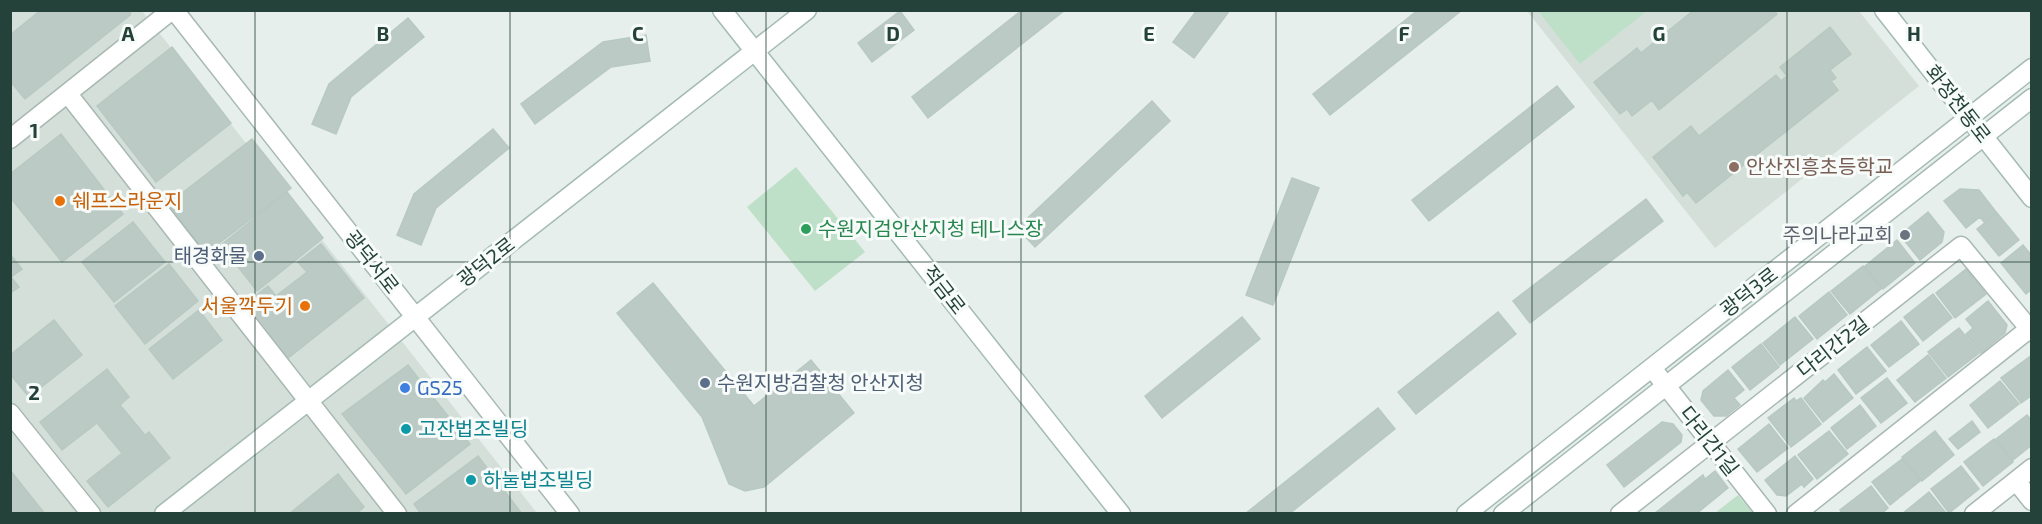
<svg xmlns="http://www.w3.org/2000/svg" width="2042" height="524" viewBox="0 0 2042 524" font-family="'Exo 2','Noto Sans KR',sans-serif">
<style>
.built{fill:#d4dfda}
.green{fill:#bfe0c8}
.building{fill:#bbcac4;stroke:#b8c9c2;stroke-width:1.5}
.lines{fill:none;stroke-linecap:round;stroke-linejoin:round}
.street-casing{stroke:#a8b8b2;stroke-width:21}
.secondary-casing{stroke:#a4bbb3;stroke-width:21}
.street{stroke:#fff;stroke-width:18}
.secondary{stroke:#fff;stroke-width:18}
.grid{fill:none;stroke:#24423a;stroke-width:1.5;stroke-opacity:0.55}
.education-dot{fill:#8d6e63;stroke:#f7fbf9;stroke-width:2}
.food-dot{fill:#e8710a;stroke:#f7fbf9;stroke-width:2}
.leisure-dot{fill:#2e9e5b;stroke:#f7fbf9;stroke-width:2}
.worship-dot{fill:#6b7280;stroke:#f7fbf9;stroke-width:2}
.service-dot{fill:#5c6f8a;stroke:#f7fbf9;stroke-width:2}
.shop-dot{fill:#3f7fe0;stroke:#f7fbf9;stroke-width:2}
.culture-dot{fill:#0f9aa8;stroke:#f7fbf9;stroke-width:2}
.labels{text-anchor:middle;stroke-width:6;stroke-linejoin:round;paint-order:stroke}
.street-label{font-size:20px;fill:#24423a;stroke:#f7fbf9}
.education-label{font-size:20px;fill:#785e54;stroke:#f7fbf9;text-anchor:start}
.food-label{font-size:20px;fill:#c56008;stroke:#f7fbf9;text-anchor:start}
.leisure-label{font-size:20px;fill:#27864d;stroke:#f7fbf9;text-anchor:start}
.worship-label{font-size:20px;fill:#5b616d;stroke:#f7fbf9;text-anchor:end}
.service-label{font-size:20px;fill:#4e5e75;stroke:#f7fbf9;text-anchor:end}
.shop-label{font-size:20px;fill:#366cbe;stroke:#f7fbf9;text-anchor:start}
.culture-label{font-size:20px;fill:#0d838f;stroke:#f7fbf9;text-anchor:start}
.grid-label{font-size:20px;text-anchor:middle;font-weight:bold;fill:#24423a;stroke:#f7fbf9;stroke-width:6;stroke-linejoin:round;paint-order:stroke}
</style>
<rect width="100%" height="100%" fill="#e6efeb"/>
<path class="built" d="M10,11H142L537,513H11Z
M1527,11H1859L1919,86L1715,248Z"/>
<path class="green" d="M1538,11H1647L1580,64Z
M796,167L865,252L815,291L747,207Z
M1738,495L1753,513H1715Z"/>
<path class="building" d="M41,10H131L130,15L25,99L10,81V35Z
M1022,10H1065L928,118L912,97Z
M1197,10H1230L1194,58L1173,42Z
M1418,10H1462L1330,115L1313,94Z
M1694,10H1774L1777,14L1659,110L1652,100L1632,116L1627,109L1620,114L1594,82L1637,48L1641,53Z
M900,11L914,30L872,62L858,43Z
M408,18L424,37L351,97L336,134L312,124L329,84Z
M1830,27L1851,54L1830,70L1836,78L1831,81L1838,90L1696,203L1687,192L1683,196L1653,157L1691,126L1699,136L1776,75L1781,81L1787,76L1780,67Z
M646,35L650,61L611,67L535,124L521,104L603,42Z
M172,47L231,123L156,182L97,106Z
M1557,86L1574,107L1429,221L1412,200Z
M1152,101L1170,121L1035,247L1017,228Z
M493,129L509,148L436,208L421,245L397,235L414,194Z
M61,134L123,214L62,262L10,197V174Z
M252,139L291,188L206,253L168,204Z
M1292,178L1319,188L1273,305L1246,295Z
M1960,189L1979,190L1996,212L1984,222L1980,217L1966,228L1944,201Z
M287,192L323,238L257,291L221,245Z
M1646,199L1663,221L1530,323L1513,301Z
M1928,212L1944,232L1942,242L1920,260L1900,235Z
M1997,213L2019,240L1999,256L1977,229Z
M133,222L165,262L114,302L82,262Z
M1897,240L1915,263L1883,289L1865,266Z
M321,244L364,298L287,359L244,305L268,286L276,296L307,272L298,262Z
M2023,245L2032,256V289L2026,294L2001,263Z
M10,254L22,269L11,277L19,287L10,293Z
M169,264L198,301L145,344L115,306Z
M1863,266L1881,289L1850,314L1831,291Z
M1966,269L1986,294L1955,318L1936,293Z
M653,283L754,406L811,360L854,413L764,487L745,491L729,484L702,417L617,313Z
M1829,292L1847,315L1817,339L1799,316Z
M1933,294L1952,318L1923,341L1904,317Z
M1988,301L2007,325L2005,333L1981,353L1966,334L1973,328L1966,319Z
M199,310L222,340L173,379L149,349Z
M1498,312L1516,334L1416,414L1398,392Z
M1242,317L1260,339L1162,418L1145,396Z
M1795,317L1813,339L1780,365L1763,343Z
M54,320L82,355L29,397L10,374V355Z
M1901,321L1919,344L1889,367L1871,345Z
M1959,328L1979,353L1948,377L1928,352Z
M1761,344L1779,367L1750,390L1732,367Z
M1867,347L1886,371L1856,394L1838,370Z
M1928,355L1946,378L1915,402L1897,380Z
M2032,355V395L2021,403L2001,378Z
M408,365L470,444L406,494L342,414Z
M107,369L129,397L120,405L144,434L121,452L97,423L62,450L40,422Z
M1728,370L1744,390L1734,398L1740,405L1726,416H1714L1701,400L1703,391Z
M1834,374L1853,398L1823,422L1804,398L1823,380L1825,382Z
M1887,378L1907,403L1881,423L1861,398Z
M2000,381L2019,404L1988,428L1970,405Z
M1794,398L1796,401L1801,398L1821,424L1791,447L1768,418Z
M1860,405L1876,426L1847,449L1831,428Z
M1378,408L1395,429L1289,514H1245Z
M2027,415L2032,421V445L2013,460L1996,439Z
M1972,421L1980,432L1958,449L1949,439Z
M1662,422L1673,424L1682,435L1681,442L1624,487L1607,465Z
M1769,424L1788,448L1757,472L1738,449Z
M1829,431L1848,454L1817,479L1798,455Z
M1935,431L1954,455L1922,481L1902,457Z
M149,432L170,458L108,507L87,481Z
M1994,439L2013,462L1983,486L1964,462Z
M478,456L522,514H421L414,504Z
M1795,456L1813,479L1804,487L1802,484L1786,496L1777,495L1765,480Z
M1902,459L1920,481L1890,505L1872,482Z
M1961,466L1979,489L1949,513L1931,489Z
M10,470L45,514H10Z
M1715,471L1728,488L1696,514H1654L1703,475L1705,479Z
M338,474L364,507L356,514H289Z
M1871,486L1888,508L1881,514H1842L1840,510Z
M1929,492L1946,513L1902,514Z"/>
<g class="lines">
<g class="street-casing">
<path id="street" d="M174,10L570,514
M68,94L397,514
M10,139L172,10
M1652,368L1767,514
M10,413L91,514
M2016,481L2032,501
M1620,514L1961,246L2032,332
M1796,514L2029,329
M1974,514L2032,468"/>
</g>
<g class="secondary-casing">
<path id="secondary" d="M722,10L1121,514
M1884,10L2032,198
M164,514L807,10
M1466,514L2032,68
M1503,514L2032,98"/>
</g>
<use href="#street" class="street"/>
<use href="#secondary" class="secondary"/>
</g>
<path class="grid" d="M255,10V514M510,10V514M766,10V514M1021,10V514M1276,10V514M1532,10V514M1787,10V514M10,262H2032"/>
<circle class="education-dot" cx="1734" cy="167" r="6"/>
<g class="food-dot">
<circle cx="60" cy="201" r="6"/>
<circle cx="305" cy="306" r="6"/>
</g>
<circle class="leisure-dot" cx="806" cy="229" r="6"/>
<circle class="worship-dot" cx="1905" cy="235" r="6"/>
<g class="service-dot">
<circle cx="259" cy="256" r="6"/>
<circle cx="705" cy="383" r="6"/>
</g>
<circle class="shop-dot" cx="405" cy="388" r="6"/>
<g class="culture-dot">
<circle cx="406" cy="429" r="6"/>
<circle cx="471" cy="480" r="6"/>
</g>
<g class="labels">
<g class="street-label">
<text transform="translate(1958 104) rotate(52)" y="7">화정천동로</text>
<text transform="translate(372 262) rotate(52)" y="7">광덕서로</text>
<text transform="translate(486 262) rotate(-38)" y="7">광덕2로</text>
<text transform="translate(944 290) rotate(52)" y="7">적금로</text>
<text transform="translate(1749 292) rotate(-38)" y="7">광덕3로</text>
<text transform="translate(1833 347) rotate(-38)" y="7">다리간2길</text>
<text transform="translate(1709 441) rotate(52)" y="7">다리간1길</text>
</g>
<g class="education-label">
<text x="1746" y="174">안산진흥초등학교</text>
</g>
<g class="food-label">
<text x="72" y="208">쉐프스라운지</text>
<text x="293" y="313" text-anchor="end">서울깍두기</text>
</g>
<g class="leisure-label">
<text x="818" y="236">수원지검안산지청 테니스장</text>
</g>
<g class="worship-label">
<text x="1893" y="242">주의나라교회</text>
</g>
<g class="service-label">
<text x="247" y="263">태경화물</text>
<text x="717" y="390" text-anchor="start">수원지방검찰청 안산지청</text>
</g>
<g class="shop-label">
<text x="417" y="395">GS25</text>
</g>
<g class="culture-label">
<text x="418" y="436">고잔법조빌딩</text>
<text x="483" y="487">하눌법조빌딩</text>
</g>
</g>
<g class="grid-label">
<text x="128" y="41">A</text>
<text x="383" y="41">B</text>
<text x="638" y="41">C</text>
<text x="893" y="41">D</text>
<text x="1149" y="41">E</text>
<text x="1404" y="41">F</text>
<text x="1659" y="41">G</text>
<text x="1914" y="41">H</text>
<text x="34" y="138">1</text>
<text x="34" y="400">2</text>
</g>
<rect width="2042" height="524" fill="none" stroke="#24423a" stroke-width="24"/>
</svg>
